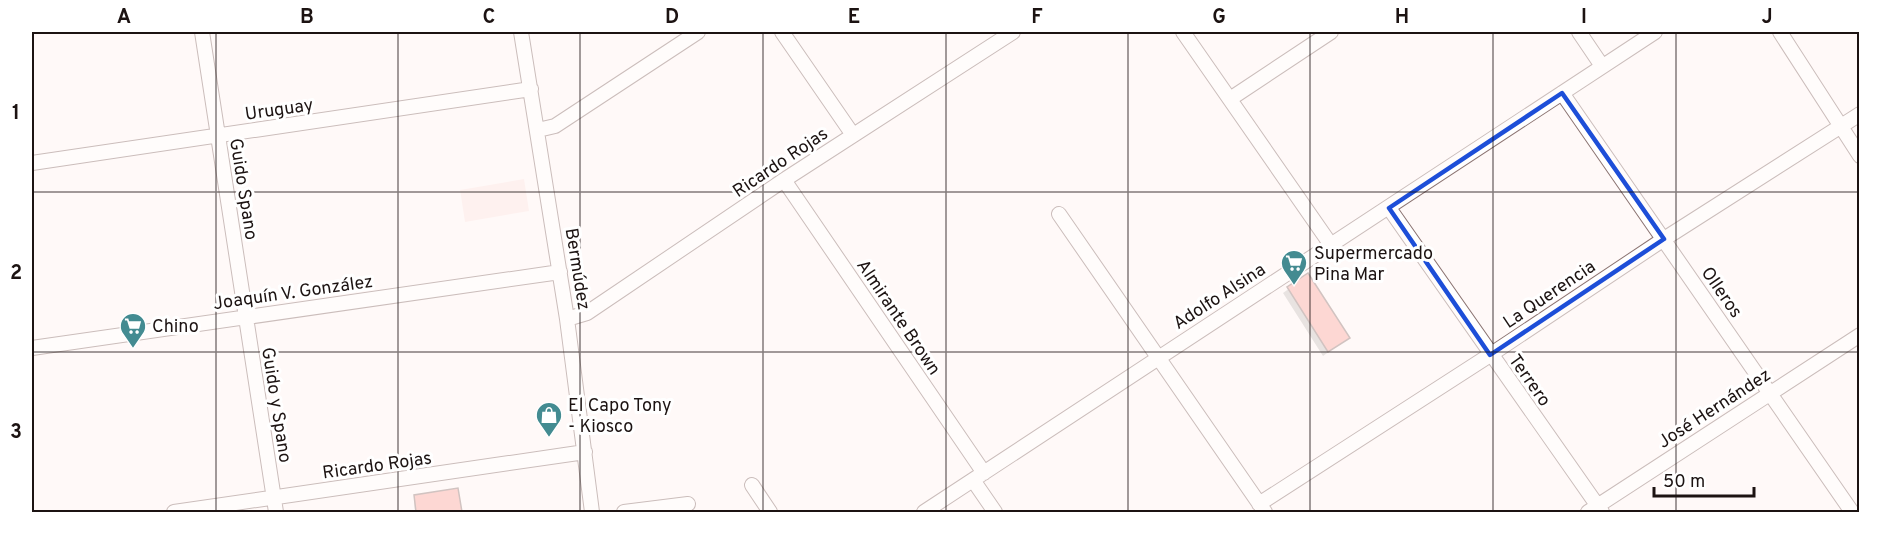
<svg xmlns="http://www.w3.org/2000/svg" width="1891" height="544" viewBox="0 0 1891 544" font-family="Overpass,sans-serif">
<style>
.built{fill:#fde7e5}
.shadow{fill:#0003}
.building{fill:#faada6;stroke:#9a817e;stroke-width:1.5}
.lines{fill:none;stroke-linecap:round;stroke-linejoin:round}
.minor-casing{stroke:#8c7472;stroke-width:16}
.minor{stroke:#fff;stroke-width:14}
.marked{fill:none;stroke:#1d4ed8;stroke-width:4.5;stroke-linejoin:round}
.grid{fill:none;stroke:#1c1312;stroke-width:1.5;stroke-opacity:0.55}
.labels{text-anchor:middle;stroke-width:6;stroke-linejoin:round;paint-order:stroke}
.street-label{font-size:18px;fill:#1c1312;stroke:#fff}
.poi-label{font-size:18px;fill:#1c1312;stroke:#fff;text-anchor:start}
.neatline{fill:none;stroke:#1c1312;stroke-width:2}
.grid-label{font-size:20px;text-anchor:middle;font-weight:bold;fill:#1c1312}
</style>
<rect width="100%" height="100%" fill="#fff9f8"/>
<path class="built" d="M524,179L529,211L465,222L460,190Z"/>
<path class="shadow" d="M1308,275L1348,338L1323,356L1283,293Z
M457,490L461,512H415L414,497Z"/>
<path class="building" d="M1308,273L1350,338L1328,352L1287,287Z
M458,488L462,512H416L414,495Z"/>
<g class="lines">
<g class="minor-casing">
<path id="minor" d="M202,32L276,512
M521,32L567,319L592,512
M782,32L853,135
M1183,32L1331,245
M1579,32L1602,66
M1780,32L1860,156
M1562,93L1852,512
M1230,99L1331,32
M538,130L555,126L698,32
M32,163L531,89
M784,180L984,473
M1389,208L1602,512
M1059,214L1265,512
M567,319L587,313L784,180L1013,32
M32,348L560,272
M973,480L995,512
M752,485L770,512
M1259,504L1490,355L1664,239L1860,114
M174,512L585,452
M624,512L688,504
M924,512L1655,32
M1588,512L1860,335"/>
</g>
<use href="#minor" class="minor"/>
</g>
<path d="M0 0H1891V544H0ZM1562,93L1664,239L1490,355L1389,208Z" fill="#fff9f8" fill-opacity=".55" fill-rule="evenodd"/>
<path class="marked" d="M1562,93L1664,239L1490,355L1389,208Z"/>
<path class="grid" d="M216,32V512M398,32V512M580,32V512M763,32V512M946,32V512M1128,32V512M1310,32V512M1493,32V512M1676,32V512M32,192H1860M32,352H1860"/>
<defs>
<g id="supermarket-pin" transform="scale(1.35)"><path d="M0 17L-7.5 6A9.5 9.5 0 1 1 7.5 6Z" fill="#438b91" stroke="#fff"/><path d="M-6-5.5h2.5l.6 2H6L4.5 2H-2.5L-4.4-4H-6ZM-1.5 3.2a1.3 1.3 0 1 0 .1 0ZM3 3.2a1.3 1.3 0 1 0 .1 0Z" fill="#fff"/></g>
<g id="shop-pin" transform="scale(1.35)"><path d="M0 17L-7.5 6A9.5 9.5 0 1 1 7.5 6Z" fill="#438b91" stroke="#fff"/><path d="M-5-2.5h2.3a2.7 3.5 0 0 1 5.4 0H5L5.5 6h-11ZM-1.5-2.5h3a1.5 2.3 0 0 0-3 0Z" fill="#fff"/></g>
</defs>
<g fill-rule="evenodd">
<use href="#supermarket-pin" x="1294" y="263"/>
<use href="#supermarket-pin" x="133" y="326"/>
<use href="#shop-pin" x="549" y="415"/>
</g>
<g class="labels">
<g class="street-label">
<text transform="translate(279 109) rotate(-8)" y="6">Uruguay</text>
<text transform="translate(780 162) rotate(-34)" y="6">Ricardo Rojas</text>
<text transform="translate(244 189) rotate(81)" y="6">Guido Spano</text>
<text transform="translate(578 269) rotate(81)" y="6">Bermúdez</text>
<text transform="translate(293 292) rotate(-8)" y="6">Joaquín V. González</text>
<text transform="translate(1722 292) rotate(55)" y="6">Olleros</text>
<text transform="translate(1549 294) rotate(-34)" y="6">La Querencia</text>
<text transform="translate(1219 296) rotate(-33)" y="6">Adolfo Alsina</text>
<text transform="translate(899 317) rotate(56)" y="6">Almirante Brown</text>
<text transform="translate(1530 380) rotate(55)" y="6">Terrero</text>
<text transform="translate(277 405) rotate(81)" y="6">Guido y Spano</text>
<text transform="translate(1714 408) rotate(-33)" y="6">José Hernández</text>
<text transform="translate(377 465) rotate(-8)" y="6">Ricardo Rojas</text>
</g>
<g class="poi-label">
<text x="1314" y="259">Supermercado<tspan x="1314" dy="21">Pina Mar</tspan></text>
<text x="152" y="332">Chino</text>
<text x="568" y="411">El Capo Tony<tspan x="568" dy="21">- Kiosco</tspan></text>
</g>
</g>
<rect width="1891" height="544" fill="none" stroke="#ffffff" stroke-width="66"/>
<path d="M1654 487v9h100v-9" fill="none" stroke="#1c1312" stroke-width="3"/>
<text x="1663" y="487" font-size="18" fill="#1c1312" stroke="#ffffff" stroke-width="4.5" paint-order="stroke">50 m</text>
<rect x="33" y="33" width="1825" height="478" class="neatline"/>
<g class="grid-label">
<text x="124" y="23">A</text>
<text x="307" y="23">B</text>
<text x="489" y="23">C</text>
<text x="672" y="23">D</text>
<text x="854" y="23">E</text>
<text x="1037" y="23">F</text>
<text x="1219" y="23">G</text>
<text x="1402" y="23">H</text>
<text x="1584" y="23">I</text>
<text x="1767" y="23">J</text>
<text x="16" y="119">1</text>
<text x="16" y="279">2</text>
<text x="16" y="438">3</text>
</g>
</svg>
